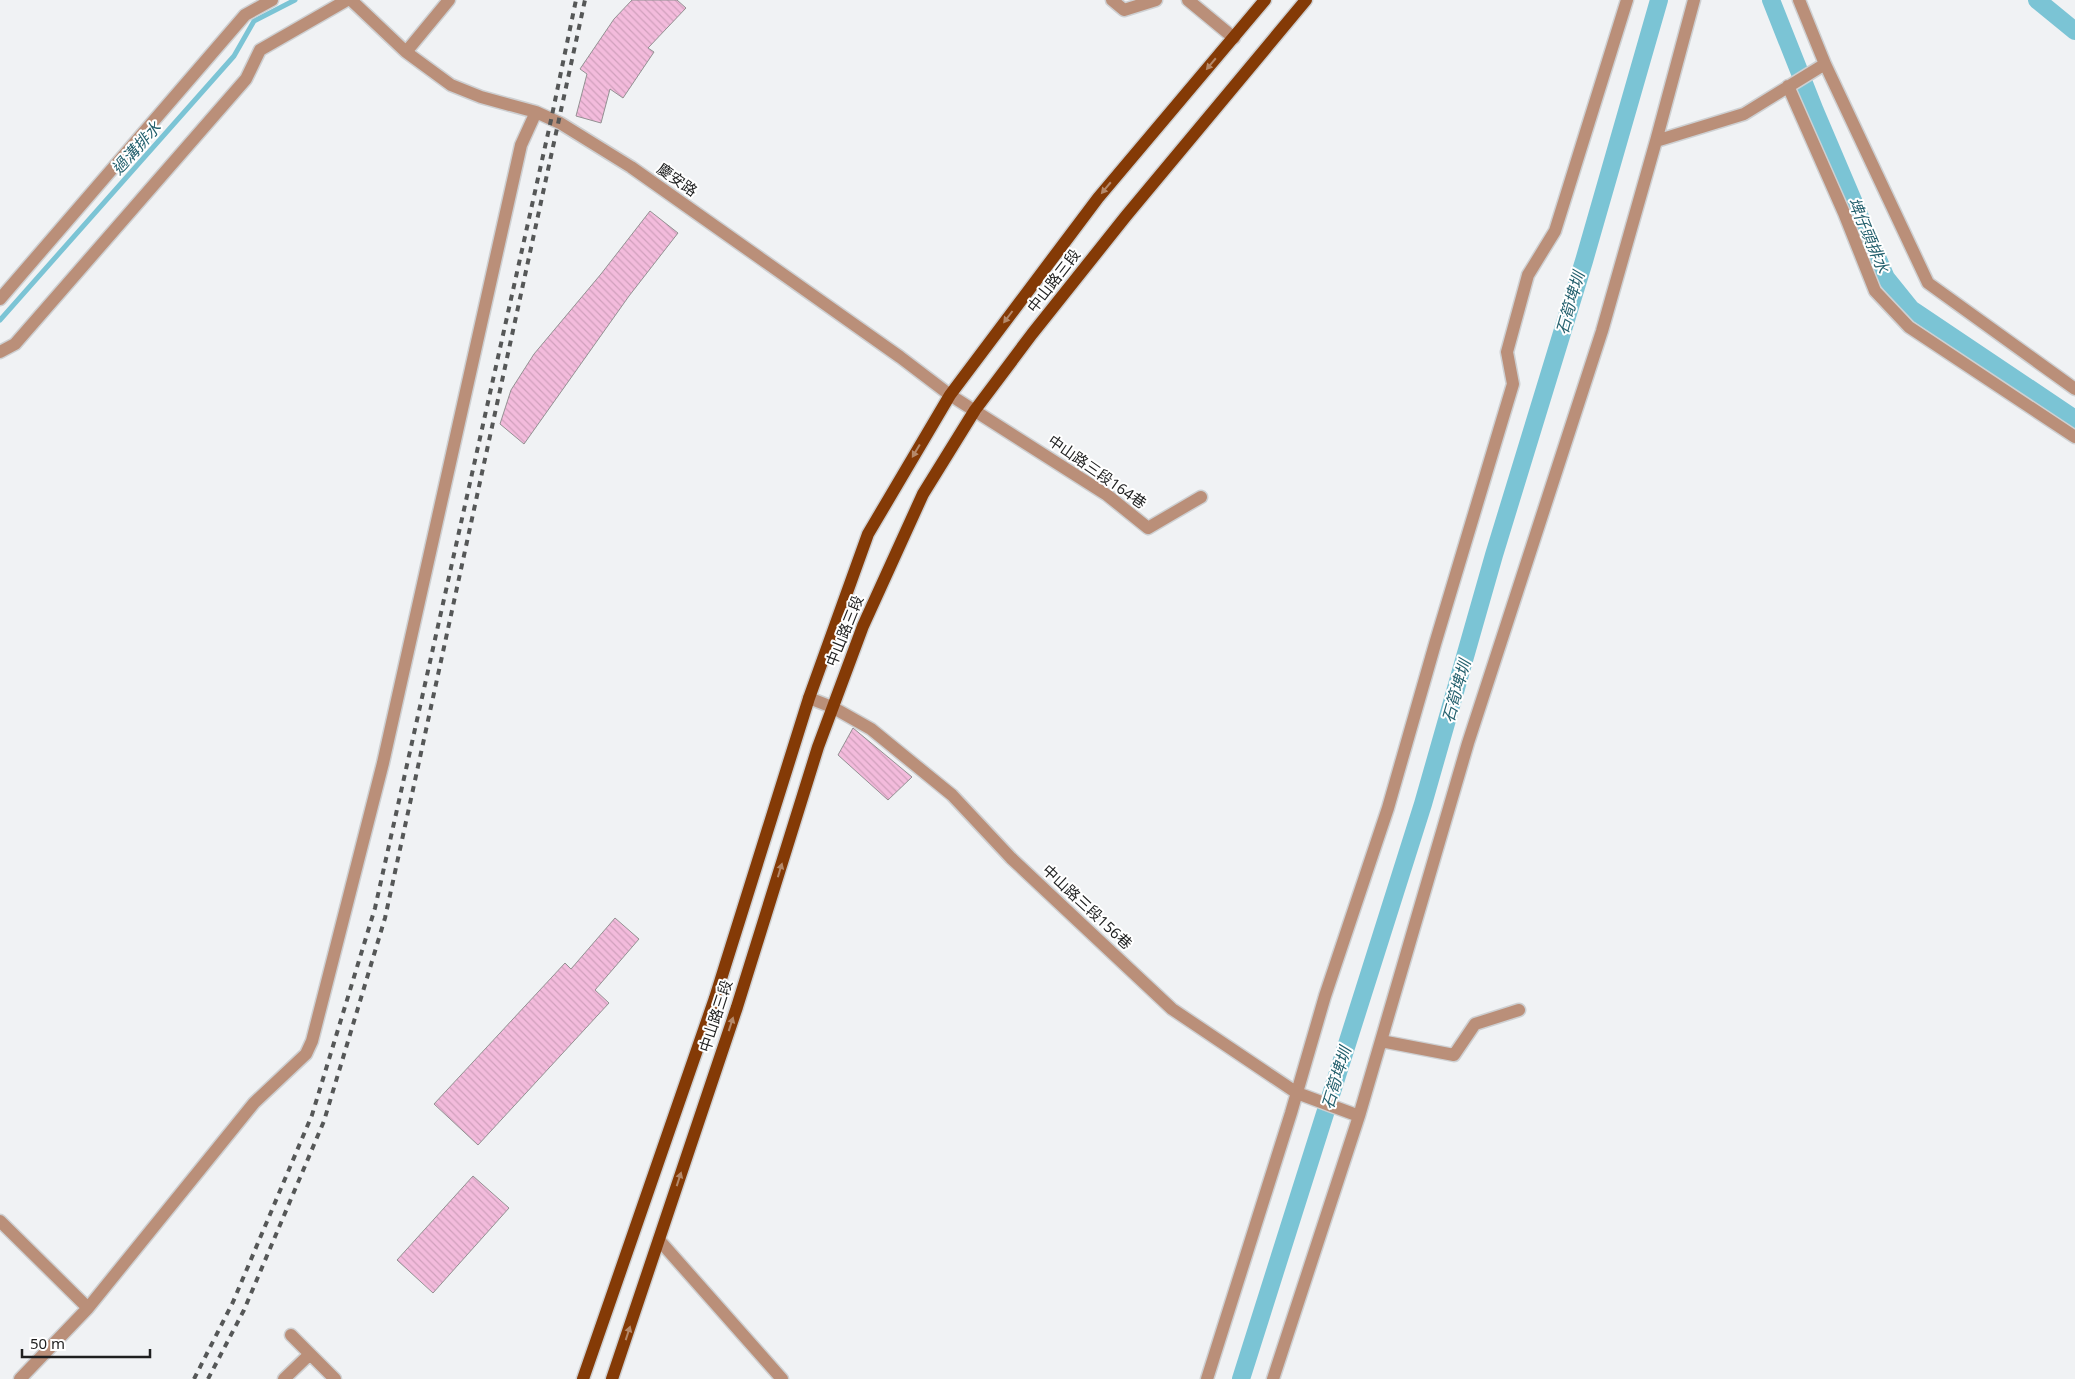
<svg xmlns="http://www.w3.org/2000/svg" width="2075" height="1379" viewBox="0 0 2075 1379" font-family="'Noto Sans','Noto Sans TC',sans-serif">
<style>
.lines{fill:none;stroke-linecap:round;stroke-linejoin:round}
.stream{stroke:#7bc4d5;stroke-width:5}
.canal{stroke:#7bc4d5;stroke-width:18}
.building{fill:url(#building-back-hatch);stroke:#949193}
.minor-casing{stroke:#ced0d2;stroke-width:15}
.major-casing{stroke:#ced0d2;stroke-width:15}
.minor{stroke:#ba8f79;stroke-width:12}
.major{stroke:#843a06;stroke-width:12}
.rail{stroke:#555757;stroke-width:4;stroke-dasharray:6 6;stroke-linecap:butt}
.oneway{fill:#b5896a}
.labels{text-anchor:middle;stroke-width:4;stroke-linejoin:round;paint-order:stroke}
.street-label{font-size:15px;fill:#1e1f1f;stroke:#fff}
.water-label{font-size:16px;font-style:italic;fill:#25616e;stroke:#fff}
</style>
<defs>
<pattern id="building-back-hatch" width="6" height="6" patternUnits="userSpaceOnUse" patternTransform="scale(1.25)"><rect width="6" height="6" fill="#f3bbdc"/><path d="M-1 5l2 2M0 0l6 6M5-1l2 2" fill="none" stroke="#d0a0bc"/></pattern>
</defs>
<rect width="100%" height="100%" fill="#f0f2f4"/>
<g class="lines">
<path class="stream" d="M0,320L234,56L254,21L295,0"/>
<path class="canal" d="M1771,0L1815,111L1886,278L1911,309L2075,419
M2037,0L2075,31
M1241,1379L1423,804L1494,555L1584,261L1659,0"/>
</g>
<path class="building" d="M632,0H677L686,8L648,48L654,52L623,98L610,89L601,123L576,116L587,74L580,69L614,19Z
M650,211L678,233L629,296L524,444L500,424L511,390L534,354L601,274Z
M853,728L912,777L888,800L838,755Z
M615,918L639,939L595,990L609,1003L478,1145L434,1104L565,963L571,969Z
M473,1176L509,1208L433,1293L397,1260Z"/>
<g class="lines">
<g class="minor-casing">
<path id="minor" d="M351,0L406,52L451,85L481,97L536,112L560,123L631,167L900,357L950,395L1107,495L1148,528L1201,497
M1112,0L1124,10L1156,0
M1188,0L1234,38
M406,52L449,0
M1825,64L1928,283L2075,389
M1788,86L1844,213L1875,291L1909,327L2075,437
M1656,141L1694,0
M0,299L245,15L272,0
M0,352L15,344L246,79L260,50L347,0
M809,698L832,707L871,729L952,795L1011,858L1172,1009L1297,1093L1359,1116
M1381,1041L1454,1055L1475,1024L1519,1010
M0,1221L88,1308L20,1379
M659,1240L782,1379
M88,1308L254,1103L306,1054L312,1041L383,763L521,145L536,112
M291,1335L335,1379
M284,1379L310,1354
M1207,1379L1291,1113L1325,996L1388,808L1435,644L1513,384L1507,352L1528,275L1555,231L1627,0
M1273,1379L1359,1116L1468,743L1602,331L1656,141L1744,114L1825,64L1799,0"/>
</g>
<g class="major-casing">
<path id="major" d="M583,1379L715,998L809,698L868,534L950,395L1098,198L1265,0
M612,1379L737,1007L818,747L863,626L923,494L975,410L1032,334L1126,216L1306,0"/>
</g>
<use href="#minor" class="minor"/>
<use href="#major" class="major"/>
<path class="rail" d="M194,1379L233,1302L312,1115L375,908L551,120L576,0
M208,1379L244,1310L324,1121L385,918L585,0"/>
</g>
<defs><path id="oneway-solid" d="M-6-.8H1V-3.2L6.5 0L1 3.2V.8H-6Z" transform="scale(1.25)"/></defs>
<g class="oneway">
<use href="#oneway-solid" transform="translate(1211 64) rotate(130)"/>
<use href="#oneway-solid" transform="translate(1106 188) rotate(130)"/>
<use href="#oneway-solid" transform="translate(1008 317) rotate(127)"/>
<use href="#oneway-solid" transform="translate(916 451) rotate(121)"/>
<use href="#oneway-solid" transform="translate(780 870) rotate(-73)"/>
<use href="#oneway-solid" transform="translate(731 1024) rotate(-72)"/>
<use href="#oneway-solid" transform="translate(679 1179) rotate(-72)"/>
<use href="#oneway-solid" transform="translate(628 1333) rotate(-72)"/>
</g>
<g class="labels">
<g class="street-label">
<text transform="translate(677 180) rotate(35)" y="5">慶安路</text>
<text transform="translate(1054 281) rotate(-52)" y="5">中山路三段</text>
<text transform="translate(1097 472) rotate(35)" y="5">中山路三段164巷</text>
<text transform="translate(845 631) rotate(-68)" y="5">中山路三段</text>
<text transform="translate(1087 907) rotate(43)" y="5">中山路三段156巷</text>
<text transform="translate(716 1016) rotate(-72)" y="5">中山路三段</text>
</g>
<g class="water-label">
<text transform="translate(136 148) rotate(-48)" y="6">過溝排水</text>
<text transform="translate(1869 235) rotate(67)" y="6">埤仔頭排水</text>
<text transform="translate(1570 303) rotate(-74)" y="6">石筍埤圳</text>
<text transform="translate(1456 691) rotate(-74)" y="6">石筍埤圳</text>
<text transform="translate(1336 1078) rotate(-73)" y="6">石筍埤圳</text>
</g>
</g>
<path d="M22 1349v8h128v-8" fill="none" stroke="#1e1f1f" stroke-width="2.5"/>
<text x="30" y="1349" font-size="15" fill="#1e1f1f" stroke="#ffffff" stroke-width="4" paint-order="stroke">50 m</text>
</svg>
